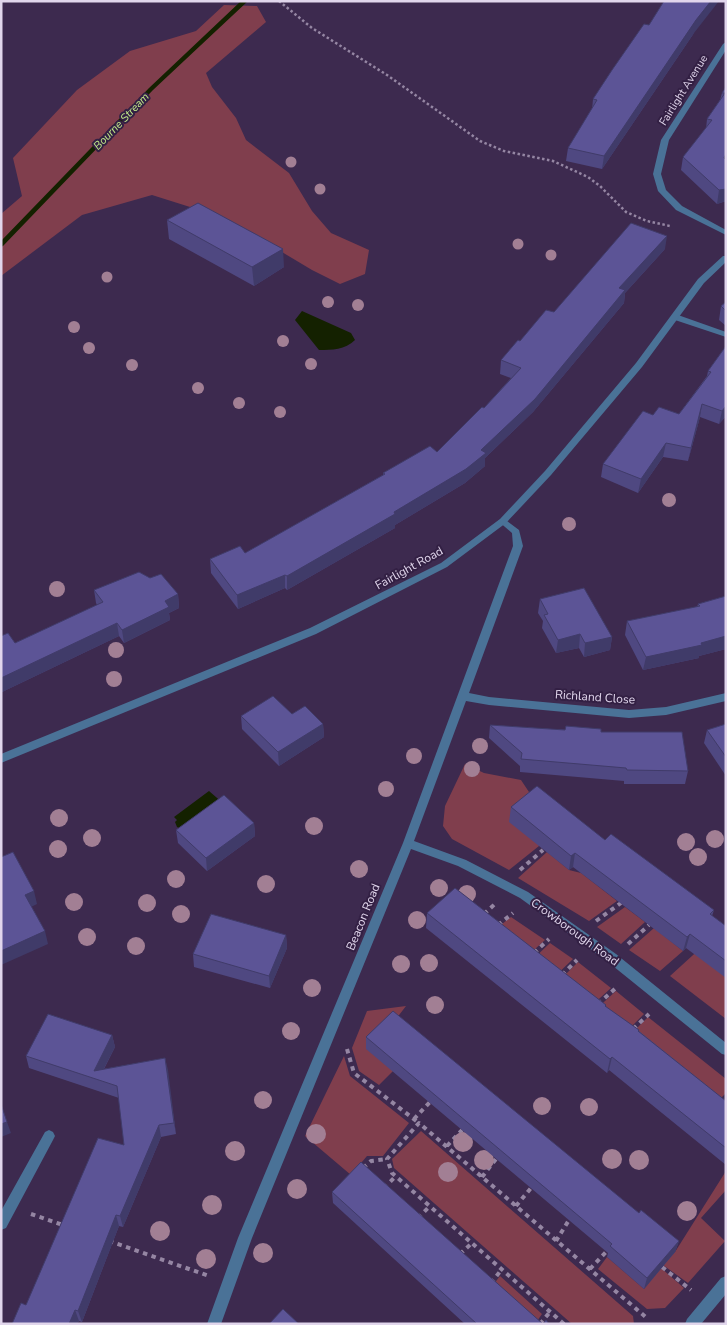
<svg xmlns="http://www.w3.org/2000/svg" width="727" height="1325" viewBox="0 0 727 1325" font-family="'Nunito Sans',sans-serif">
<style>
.green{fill:#803e4d}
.water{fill:#142100}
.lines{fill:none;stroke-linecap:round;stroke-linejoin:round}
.stream{fill:#142100;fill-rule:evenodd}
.path-far1{stroke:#9586a3;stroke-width:2.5;stroke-dasharray:2.5 2.5;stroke-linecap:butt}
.path{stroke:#9586a3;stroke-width:4;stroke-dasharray:4.5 4.5;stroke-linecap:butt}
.minor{fill:#4a7297;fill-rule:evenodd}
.tertiary{fill:#4a7297;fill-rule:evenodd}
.tree{fill:#a27f94}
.wall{fill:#4f4881}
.shaded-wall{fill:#403b69}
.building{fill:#5c5496;stroke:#403b69}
.labels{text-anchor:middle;stroke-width:4;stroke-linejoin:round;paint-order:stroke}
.far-street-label{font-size:11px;fill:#e1d6ec;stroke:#332044}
.far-water-label{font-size:11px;font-style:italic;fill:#c3ec89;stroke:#332044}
.street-label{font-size:12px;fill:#e1d6ec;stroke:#332044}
</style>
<rect width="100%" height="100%" fill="#3d2a4f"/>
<path class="green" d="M224,5L257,6L266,22L206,73L212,87L236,118L246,140L289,173L312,211L331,233L369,250L365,274L340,284L312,270L225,218L152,195L82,215L1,276V214L22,196L13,158L77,90L130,51L196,31Z
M465,764L484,773L521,780L535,801L539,846L509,870L452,839L443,826L445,806Z
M547,852L569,870L581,873L617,901L589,921L518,878Z
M625,907L645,922L621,944L597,927Z
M511,917L545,940L525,958L492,932Z
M726,925V1019L670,976Z
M654,928L683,951L660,971L629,950Z
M550,943L573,959L552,979L530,962Z
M578,962L611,988L589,1008L557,983Z
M616,991L644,1014L623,1035L593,1012Z
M406,1006L393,1023V1071L379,1085L359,1071L352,1048L367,1011Z
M648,1017L726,1079V1093L712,1107L627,1038Z
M344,1056L350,1076L409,1123L383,1156H367L351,1175L305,1136Z
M421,1131L633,1316L634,1324H572L394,1168L392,1159Z
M726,1171V1190L701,1218L725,1241L688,1283L663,1265L675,1252Z
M607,1257L644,1289L661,1268L684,1288L665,1308L647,1309L598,1269Z
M500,1276L542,1314L535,1324L490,1289Z"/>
<path class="water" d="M302,311L351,333L355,340C345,350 332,350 319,350L295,320Z
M209,791L224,804L179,828L177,827L175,822L177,820L174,817Z"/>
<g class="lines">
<path class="stream" d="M241,1H248L153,90L3,246L1,247V241L149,88Z"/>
<path class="path-far1" d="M279,1L312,28L387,75L480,141L504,151L553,161L588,177L600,186L626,212L647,221L670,226"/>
<path class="path" d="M520,870L543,850
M484,914L496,903
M596,921L621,903
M498,925L513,913
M628,944L649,925
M534,953L549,939
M562,975L577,960
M598,1004L616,988
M633,1029L649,1014
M347,1049L354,1073L419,1123
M414,1119L430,1102
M447,1146L462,1130
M363,1168L371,1161L387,1159
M482,1177L496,1159
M384,1188L396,1176
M516,1206L531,1188
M31,1214L63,1225
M418,1218L430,1206
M109,1241L209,1276
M556,1241L569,1220
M460,1254L472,1243
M662,1267L691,1290
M590,1269L606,1252
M491,1283L502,1269
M540,1324L550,1312
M564,1324L392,1173L387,1159L419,1123L648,1319"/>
<path class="minor" d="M726,42V50L669,140L661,174L666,190L682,206L726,230V235L676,210L658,191L653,174L661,140L723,44Z
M672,315H678L726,332V337L672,319Z
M503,518L519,530L523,546L469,693L489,697L629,710L666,707L726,693V701L666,715L629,718L489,705L466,701L414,841L466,860L528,892L616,954L726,1043V1055L722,1054L608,962L520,898L458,866L411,849L252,1238L221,1324H207L238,1238L403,843L513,546L512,533L498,521Z
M49,1130L53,1132L55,1136L53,1140L6,1228L1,1230V1211L45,1132Z
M726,1276V1294L701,1324H685L687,1319L721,1278Z"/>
<path class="tertiary" d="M723,256H726V262L704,283L642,367L551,475L506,523L447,567L316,634L1,763V754L310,628L441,563L500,519L545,471L636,363L698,279Z"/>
</g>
<g class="tree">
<circle cx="291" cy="162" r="5.5"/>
<circle cx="320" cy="189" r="5.5"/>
<circle cx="518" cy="244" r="5.5"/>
<circle cx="551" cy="255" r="5.5"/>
<circle cx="107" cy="277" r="5.5"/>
<circle cx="328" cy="302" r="6"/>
<circle cx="358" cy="305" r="6"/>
<circle cx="74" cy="327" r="6"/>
<circle cx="283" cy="341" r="6"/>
<circle cx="89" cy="348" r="6"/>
<circle cx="311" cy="364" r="6"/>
<circle cx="132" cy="365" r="6"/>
<circle cx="198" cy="388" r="6"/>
<circle cx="239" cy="403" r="6"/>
<circle cx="280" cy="412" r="6"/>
<circle cx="669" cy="500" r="7"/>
<circle cx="569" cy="524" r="7"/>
<circle cx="57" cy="589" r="8"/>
<circle cx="116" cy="650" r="8"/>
<circle cx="114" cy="679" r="8"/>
<circle cx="480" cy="746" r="8"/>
<circle cx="414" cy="756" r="8"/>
<circle cx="472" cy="769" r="8"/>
<circle cx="386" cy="789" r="8"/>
<circle cx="59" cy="818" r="9"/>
<circle cx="314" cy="826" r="9"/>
<circle cx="92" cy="838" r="9"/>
<circle cx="715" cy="839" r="9"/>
<circle cx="686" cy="842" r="9"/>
<circle cx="58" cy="849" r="9"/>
<circle cx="698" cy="857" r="9"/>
<circle cx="359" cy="869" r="9"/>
<circle cx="176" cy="879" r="9"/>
<circle cx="266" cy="884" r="9"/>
<circle cx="439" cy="888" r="9"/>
<circle cx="467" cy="894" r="9"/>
<circle cx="74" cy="902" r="9"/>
<circle cx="147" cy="903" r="9"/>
<circle cx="181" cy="914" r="9"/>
<circle cx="417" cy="920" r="9"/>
<circle cx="87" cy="937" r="9"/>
<circle cx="136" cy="946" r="9"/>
<circle cx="429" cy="963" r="9"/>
<circle cx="401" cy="964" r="9"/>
<circle cx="312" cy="988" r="9"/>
<circle cx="435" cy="1005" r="9"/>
<circle cx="291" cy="1031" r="9"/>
<circle cx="263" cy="1100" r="9"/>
<circle cx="542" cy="1106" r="9"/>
<circle cx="589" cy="1107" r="9"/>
<circle cx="316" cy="1134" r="10"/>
<circle cx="463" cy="1142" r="10"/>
<circle cx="235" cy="1151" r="10"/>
<circle cx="612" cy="1159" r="10"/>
<circle cx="484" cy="1160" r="10"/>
<circle cx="639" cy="1160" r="10"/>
<circle cx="448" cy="1172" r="10"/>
<circle cx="297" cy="1189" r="10"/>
<circle cx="212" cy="1205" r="10"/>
<circle cx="687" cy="1211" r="10"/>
<circle cx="160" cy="1231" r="10"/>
<circle cx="263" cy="1253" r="10"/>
<circle cx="206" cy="1259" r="10"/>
</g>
<path class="wall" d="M694,33L602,169L566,161L568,148L592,110L593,99Z
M726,87V201L717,204L681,170L683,157L706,129L707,119L720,100L722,93Z
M167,220L284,267L254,286L169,239Z
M665,249L625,293L624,303L533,412L485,458V466L465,483L395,525V528L287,590L285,588L238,609L211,573L210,559L245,553L383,475V473L437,452L484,408L511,378L500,374L501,360L520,341L554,312Z
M726,302V326L719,320L721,306Z
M726,346V416L719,424L700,417L688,461L663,457L638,493L601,477L603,464L653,415L679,414L707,376L708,371Z
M94,590L178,594L179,608L169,613L170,620L124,643L119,636L2,692L1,636L15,643L97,605L96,603Z
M726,596V649L699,656V658L643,670L625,635L627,621L697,607L698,604Z
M540,599L612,637L610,650L584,657L579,648L556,653L542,628L543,621L538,613Z
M292,714L323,724L324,737L279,766L242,729L241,716Z
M726,724V776L704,743L707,730Z
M490,725L601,732L688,771L685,784H624V781L520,772V766L489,738Z
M511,807L605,840L714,910L712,916L726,926V978L686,948L683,951L573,867L569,870L509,822Z
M254,823L255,836L207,871L178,843L176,830Z
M427,913L606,1005V1007L639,1031L726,1101V1165L609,1070L607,1073L426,928Z
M286,935L287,948L270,988L194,967L193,954Z
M112,1035L115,1047L104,1069L165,1058L176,1134L161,1137L123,1227L119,1226L82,1322L79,1321L77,1324H12L26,1305L124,1145L119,1098L29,1068L26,1056Z
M366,1037L639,1213L679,1241L675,1252L644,1289L607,1257L608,1253L366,1049Z
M332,1192L543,1324H465L333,1203Z"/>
<path class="shaded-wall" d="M711,1H719L694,33L602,169L604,156L696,20Z
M726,189V201L717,204L719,190Z
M667,236L665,249L625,293L624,303L533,412L485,458V466L465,483L395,525V528L287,590V576L394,512L481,450L619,288Z
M283,249L284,267L254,286L252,267Z
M702,404L700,417L688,461L691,448Z
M726,406V416L719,424L722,411Z
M666,443L663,457L638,493L641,479Z
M285,575V588L238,609L237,595Z
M178,594L179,608L169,613L170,620L124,643L122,630L165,601Z
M117,623L119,636L2,692L1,678Z
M580,634L579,648L556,653L558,640Z
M726,636V649L699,656V658L643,670L646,657Z
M612,637L610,650L584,657L585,643Z
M323,724L324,737L279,766L278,752Z
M254,823L255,836L207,871L206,858Z
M575,853L573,867L569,870L571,856Z
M34,891L37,904L29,908L25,895Z
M45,931L48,944L1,965V951Z
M690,934L686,948L683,951L687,937Z
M286,935L287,948L270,988L269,976Z
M112,1035L115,1047L98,1080L94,1071Z
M612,1057L609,1070L607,1073L610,1059Z
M165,1058L168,1070L176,1134L174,1123Z
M7,1122L11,1133L1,1137V1124Z
M159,1125L161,1137L123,1227L120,1216Z
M116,1215L119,1226L82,1322L78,1311Z
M679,1241L675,1252L644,1289L647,1278Z
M75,1310L79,1321L77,1324H69Z"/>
<path class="building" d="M664,1H711L696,20L604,156L568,148L597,100L593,99L612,70L644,24L649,25Z
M726,87V154L724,158L726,160V189L719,190L683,157L712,120L707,119L725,93H722Z
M198,203L283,249L252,267L167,220Z
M631,223L667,236L619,288L625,290L535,399L481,450L486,453L466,469L394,512L395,514L287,576L285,575L237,595L210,559L240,546L245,553L385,474L383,473L430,446L437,452L482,407L484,408L521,368L501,360L518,340L520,341L546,310L554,312Z
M726,302V311L721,306Z
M726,346V406L722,411L702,404L691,448L666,443L641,479L603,464L643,411L653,415L659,407L679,414L711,372L708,371Z
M139,572L150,578L161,574L178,594L165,601L169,607L122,630L117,623L1,678V636L8,633L15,643L103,602L94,590Z
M584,588L612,637L585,643L580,634L558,640L544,615L548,614L540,599Z
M726,596V636L701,643L702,645L646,657L627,621L700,606L698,604Z
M273,696L292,714L305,706L323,724L278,752L241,716Z
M726,724V757L707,730Z
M490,725L565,730L566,726L601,729V732H682L688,771L627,770L626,768L521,759L522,753Z
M537,786L605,840L611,834L714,910L710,914L726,926V961L690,934L687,937L575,853L571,856L511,807Z
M224,795L254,823L206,858L176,830Z
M13,852L34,891L25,895L45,931L1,951V857Z
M455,888L606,1005L605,1006L639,1030L638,1031L726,1101V1148L612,1057L610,1059L427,913Z
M211,914L286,935L269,976L193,954Z
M393,1011L639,1213L641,1210L679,1241L647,1278L610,1246L612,1244L366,1037Z
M48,1014L112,1035L94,1071L165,1058L174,1123L159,1125L120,1216L116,1215L78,1311L75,1310L69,1324H12L21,1303L26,1305L98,1138L124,1145L117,1086L26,1056Z
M1,1104L7,1122L1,1124Z
M361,1162L543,1324H477L332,1192Z
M283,1309L299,1324H269Z
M546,1320L549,1324H543Z"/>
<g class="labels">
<g class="far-street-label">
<text transform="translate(683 90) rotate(-58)" y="4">Fairlight Avenue</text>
</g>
<g class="far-water-label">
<text transform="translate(121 121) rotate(-46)" y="4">Bourne Stream</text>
</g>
<g class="street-label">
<text transform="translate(409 568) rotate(-29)" y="4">Fairlight Road</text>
<text transform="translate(595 697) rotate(4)" y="4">Richland Close</text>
<text transform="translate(363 917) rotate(-68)" y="4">Beacon Road</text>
<text transform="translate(575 932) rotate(36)" y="4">Crowborough Road</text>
</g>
</g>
<rect width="727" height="1325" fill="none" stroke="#e1d6ec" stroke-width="5"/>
</svg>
